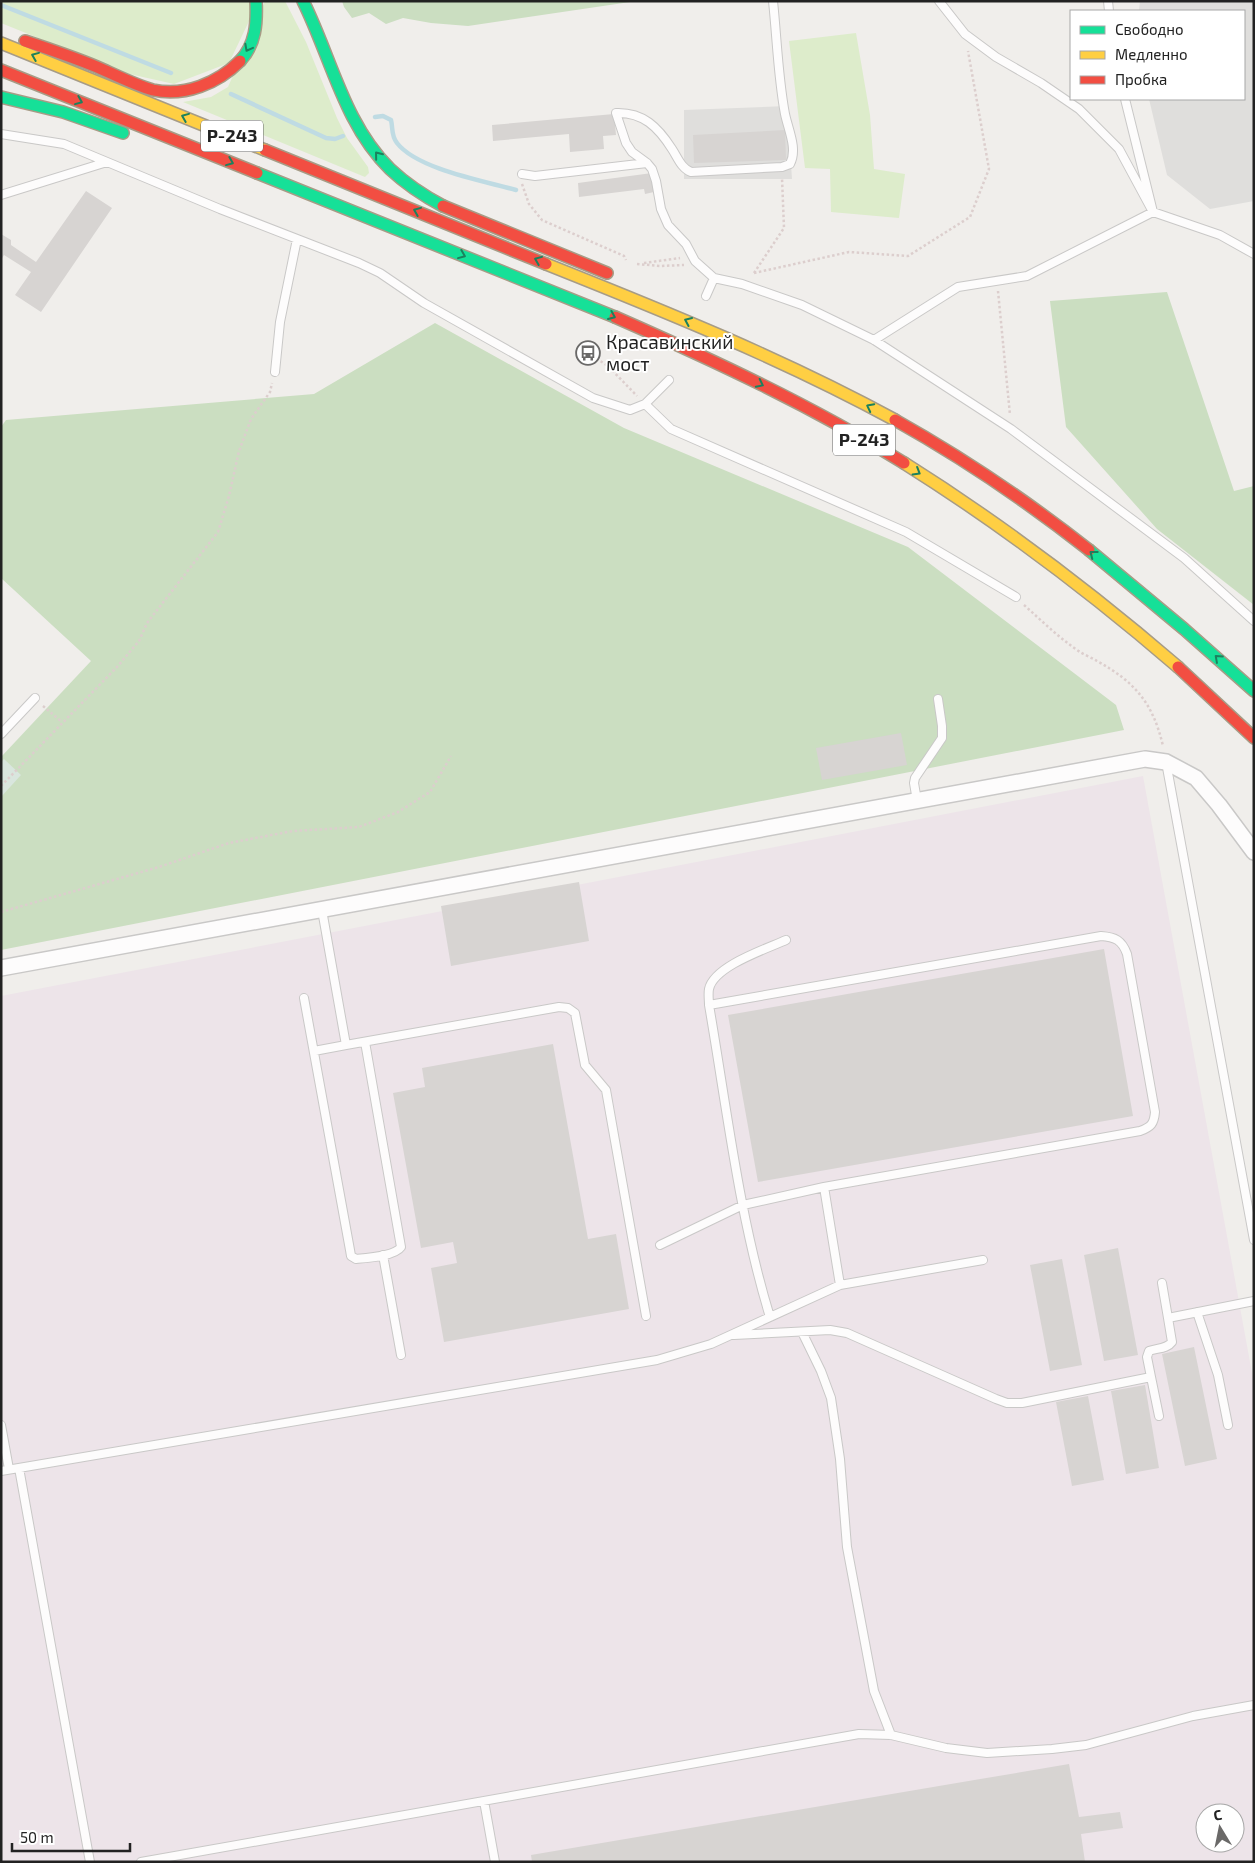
<svg xmlns="http://www.w3.org/2000/svg" width="1255" height="1863" viewBox="0 0 1255 1863" font-family="'Exo 2',sans-serif">
<style>
.residential{fill:#dfdedc}
.industrial{fill:#ede4e9;fill-rule:evenodd}
.grass{fill:#ddeccb}
.forest{fill:#cbdec1}
.wetland{fill:#d9e6de}
.lines{fill:none;stroke-linecap:round;stroke-linejoin:round}
.stream{stroke:#bfdbe3;stroke-width:4.5}
.building{fill:#d7d4d2}
.lane-casing{stroke:#c9c8c7;stroke-width:10}
.street-casing{stroke:#c9c8c7;stroke-width:18}
.fast-casing{stroke:#a79c86;stroke-width:14}
.slow-casing{stroke:#a79c86;stroke-width:14}
.jam-casing{stroke:#a79c86;stroke-width:14}
.path{stroke:#dccecd;stroke-width:2.5;stroke-dasharray:2.5 2.5;stroke-linecap:butt}
.lane{stroke:#fdfcfc;stroke-width:8}
.street{stroke:#fdfcfc;stroke-width:15}
.fast{stroke:#16e098;stroke-width:11}
.slow{stroke:#ffcf43;stroke-width:11}
.jam{stroke:#f24e42;stroke-width:11}
.oneway{stroke:#1c815d}
.labels{text-anchor:middle;stroke-width:4;stroke-linejoin:round;paint-order:stroke}
.shield{fill:#fff;stroke:#646464;stroke-width:1}
.shield-label{font-size:18px;font-weight:bold;fill:#222}
.poi-label{font-size:19px;fill:#222;stroke:#fff;text-anchor:start}
</style>
<rect width="100%" height="100%" fill="#f0eeeb"/>
<path class="residential" d="M1140,1H1254V201L1210,209L1167,175L1149,99H1244V11H1139Z
M787,106L792,179H684V110Z"/>
<path class="industrial" d="M1143,776L1254,1384V1862H1V996ZM1205,1813H1235V1843H1205Z"/>
<path class="grass" d="M1,1H249L251,17L229,63L174,84L125,73L1,23Z
M265,1H285L306,42L337,118L347,138L368,167L369,173L365,177L183,102L211,97L228,87Z
M856,33L870,115L874,169L905,174L899,218L831,212L830,169L805,168L789,41Z"/>
<path class="forest" d="M342,1H637L468,26L431,23L403,18L386,24L369,13L352,18L344,7Z
M1167,292L1234,491L1254,486V605L1157,529L1066,427L1050,301Z
M435,323L624,428L908,547L1116,705L1124,730L1,950V757L91,661L1,578V427L6,420L314,394Z"/>
<path class="wetland" d="M4,759L21,775L1,797V762Z"/>
<g class="lines">
<path class="stream" d="M1,5L171,73
M231,94L326,138L335,139L343,136
M375,117L383,116L391,120C393,128 391,136 397,143C417,169 484,181 516,190"/>
</g>
<path class="building" d="M614,114L616,135L603,136L604,149L570,152L569,134L493,141L492,125Z
M785,130L786,160L694,163L693,135Z
M652,173L654,192L645,194L644,189L579,197L578,183Z
M86,191L112,208L41,312L15,295L31,272L4,255L1,260V234L11,240V245L36,262Z
M901,733L907,765L822,780L816,748Z
M579,882L589,941L451,966L441,906Z
M1104,949L1133,1116L758,1182L728,1015Z
M553,1044L588,1239L616,1234L629,1309L444,1342L431,1268L457,1263L453,1242L421,1248L393,1093L425,1087L422,1068Z
M1118,1248L1138,1355L1104,1361L1084,1255Z
M1062,1259L1082,1365L1050,1371L1030,1265Z
M1194,1347L1217,1459L1185,1466L1162,1354Z
M1145,1385L1159,1468L1126,1474L1111,1391Z
M1088,1396L1104,1480L1072,1486L1056,1402Z
M1069,1764L1079,1817L1120,1812L1123,1828L1081,1834L1085,1862H532L531,1855Z"/>
<g class="lines">
<g class="lane-casing">
<path id="lane" d="M773,1C777,39 778,77 785,114C788,129 798,149 790,164L782,167L691,172C681,168 678,158 672,149C658,127 643,112 616,113L626,143L632,152L647,163L652,169L656,181L661,209L668,225L686,244L695,261L714,278L742,284L802,305L874,340L1011,429L1184,558L1254,621
M939,1L965,34L996,57L1041,83L1079,109L1119,149L1153,212L1220,235L1254,254
M1108,1L1109,11
M1,134L64,144L220,209L359,263L380,273L424,303L593,398L630,410L645,404L669,380
M522,174L535,176L647,163
M1,195L107,162
M706,296L714,278
M874,340L958,287L1027,276L1153,212L1125,99
M275,372L280,322L297,239
M645,404L671,429L906,532L1016,597
M1,734L35,698
M1166,762L1254,1240
M917,801L914,783L915,778L942,738V726L938,699
M322,910L346,1045L559,1007L568,1008L575,1013L585,1065L606,1090L646,1316
M304,998L350,1250L351,1256L356,1259C367,1258 395,1256 401,1247L365,1042
M709,1005L1101,936C1115,937 1122,940 1127,954L1155,1112C1154,1124 1151,1127 1140,1131L824,1187
M314,1051L346,1045
M660,1245L743,1205L824,1187L840,1285
M383,1255L401,1355
M1162,1283L1168,1318
M1197,1312L1218,1375L1228,1425
M770,1317C739,1216 727,1109 709,1005C709,1000 708,994 709,989C714,966 766,949 786,940
M802,1332L821,1371L831,1398L840,1459L847,1547L874,1691L891,1735
M734,1335L830,1330L847,1333L996,1399L1007,1403H1022L1151,1377L1147,1357L1149,1351C1157,1348 1167,1349 1172,1342L1168,1318L1254,1301
M1151,1377L1159,1416
M1,1425L9,1469
M19,1468L90,1862
M1,1471L657,1360L711,1344L840,1285L983,1260
M484,1801L495,1862
M141,1862L859,1734L891,1735L946,1748L987,1753L1052,1749L1086,1745L1193,1716L1254,1705"/>
</g>
<g class="street-casing">
<path id="street" d="M1,968L1145,759L1166,762L1196,778L1219,805L1254,852"/>
</g>
<g class="fast-casing">
<path id="fast" d="M303,1C331,57 344,124 390,169C406,184 424,196 443,206
M240,61C256,44 257,23 256,1
M1,97L63,112L123,133
M257,173L615,317
M1089,550L1184,629L1254,691"/>
</g>
<g class="slow-casing">
<path id="slow" d="M1,43L265,150
M546,264C664,311 783,359 895,420
M904,463C1001,524 1091,592 1178,667"/>
</g>
<g class="jam-casing">
<path id="jam" d="M25,41C49,49 73,57 97,67C113,74 137,86 153,90C185,97 218,83 240,61
M1,70L257,173
M265,150L546,264
M443,206L607,273
M615,317C713,360 812,406 904,463
M895,420C963,458 1028,502 1089,550
M1178,667L1254,738"/>
</g>
<path class="path" d="M522,184L529,204L542,220L624,256L626,260
M644,263L680,258
M637,264L660,266L684,265
M754,273L849,252L908,256L970,217L989,169L968,51
M754,273L784,228L782,178
M998,291L1010,415
M588,353L608,366L637,396
M1024,605C1042,621 1059,638 1080,652C1085,655 1092,658 1097,661C1135,682 1153,703 1163,746
M43,706L62,722
M1,786L117,667L139,641L147,623L218,532L229,496L239,451L251,419L270,392L272,383
M1,912L159,867L229,843L293,831L359,827L398,812L430,792L451,756"/>
<use href="#lane" class="lane"/>
<use href="#street" class="street"/>
<use href="#fast" class="fast"/>
<use href="#slow" class="slow"/>
<use href="#jam" class="jam"/>
</g>
<defs><path id="oneway-chevron" d="M-2-3.5L2.5 0L-2 3.5" fill="none" stroke-width="1.6" stroke-linecap="round" stroke-linejoin="round" transform="scale(1.25)"/></defs>
<g class="oneway">
<use href="#oneway-chevron" transform="translate(248 48) rotate(118)"/>
<use href="#oneway-chevron" transform="translate(35 56) rotate(-158)"/>
<use href="#oneway-chevron" transform="translate(79 101) rotate(22)"/>
<use href="#oneway-chevron" transform="translate(185 117) rotate(-158)"/>
<use href="#oneway-chevron" transform="translate(378 155) rotate(-129)"/>
<use href="#oneway-chevron" transform="translate(230 162) rotate(22)"/>
<use href="#oneway-chevron" transform="translate(417 211) rotate(-158)"/>
<use href="#oneway-chevron" transform="translate(462 255) rotate(22)"/>
<use href="#oneway-chevron" transform="translate(538 260) rotate(-158)"/>
<use href="#oneway-chevron" transform="translate(612 316) rotate(23)"/>
<use href="#oneway-chevron" transform="translate(688 321) rotate(-156)"/>
<use href="#oneway-chevron" transform="translate(760 384) rotate(26)"/>
<use href="#oneway-chevron" transform="translate(870 407) rotate(-153)"/>
<use href="#oneway-chevron" transform="translate(917 472) rotate(31)"/>
<use href="#oneway-chevron" transform="translate(1093 554) rotate(-142)"/>
<use href="#oneway-chevron" transform="translate(1218 658) rotate(-138)"/>
</g>
<defs>
<g id="bus-ring" transform="scale(1.25)"><circle r="9.5" fill="#fff" stroke="#6a6968" stroke-width="1.5"/><path d="M-5-6H5V4H4V6H2V4H-2V6H-4V4H-5ZM-3.5-4V0h7V-4ZM-3.5 1.2v1.5H-2V1.2ZM2 1.2v1.5H3.5V1.2Z" fill="#6a6968"/></g>
</defs>
<g fill-rule="evenodd">
<use href="#bus-ring" x="588" y="353"/>
</g>
<g class="labels">
<g class="shield">
<rect x="201" y="120.5" width="62" height="31" rx="4"/>
<rect x="833" y="424.5" width="62" height="31" rx="4"/>
</g>
<g class="shield-label">
<text x="232" y="142">Р-243</text>
<text x="864" y="446">Р-243</text>
</g>
<g class="poi-label">
<text x="606" y="349">Красавинский<tspan x="606" dy="22">мост</tspan></text>
</g>
</g>
<rect width="1255" height="1863" fill="none" stroke="#222222" stroke-width="5"/>
<rect x="1070" y="10" width="175" height="90" fill="#ffffff" stroke="#a7a7a7"/>
<rect x="1080" y="26" width="25" height="8" fill="#16e098" stroke="#a7a7a7"/>
<text x="1115" y="35" font-size="15" fill="#222222">Свободно</text>
<rect x="1080" y="51" width="25" height="8" fill="#ffcf43" stroke="#a7a7a7"/>
<text x="1115" y="60" font-size="15" fill="#222222">Медленно</text>
<rect x="1080" y="76" width="25" height="8" fill="#f24e42" stroke="#a7a7a7"/>
<text x="1115" y="85" font-size="15" fill="#222222">Пробка</text>
<g transform="translate(1220 1828) rotate(350)"><circle r="24" fill="#ffffff" stroke="#a7a7a7"/>
<path d="M0-4L9 19L0 12L-9 19Z" fill="#6a6968"/>
<text y="-8" font-size="14" font-weight="bold" text-anchor="middle" fill="#222222">С</text>
</g>
<path d="M12 1843v8h118v-8" fill="none" stroke="#222222" stroke-width="2.5"/>
<text x="20" y="1843" font-size="15" fill="#222222" stroke="#ffffff" stroke-width="4" paint-order="stroke">50 m</text>
</svg>
